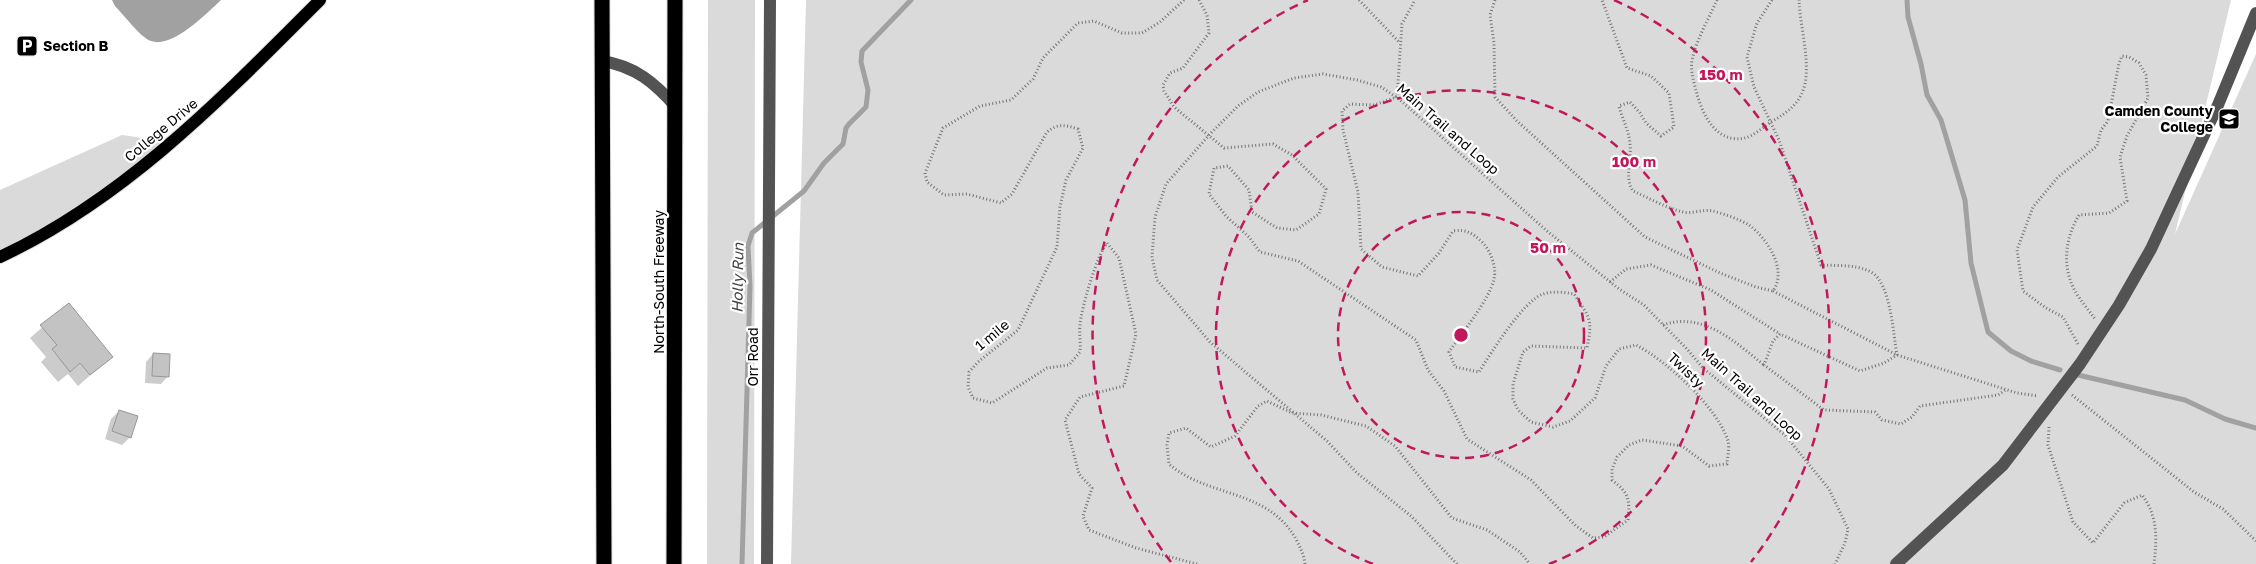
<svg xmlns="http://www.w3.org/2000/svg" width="2256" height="564" viewBox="0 0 2256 564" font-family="'Golos Text',sans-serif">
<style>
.green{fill:#dadada}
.water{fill:#a1a1a1}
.shadow{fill:#0003}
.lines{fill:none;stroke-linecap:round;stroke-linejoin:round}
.stream{stroke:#a1a1a1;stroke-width:5}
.building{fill:#c3c3c3;stroke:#979797}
.major-casing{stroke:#dbdbdb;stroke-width:14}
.highway-casing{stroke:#dbdbdb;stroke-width:17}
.path{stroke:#757575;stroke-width:3;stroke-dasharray:1 2.5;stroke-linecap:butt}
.minor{stroke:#535353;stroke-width:12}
.major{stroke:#000;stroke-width:12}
.highway{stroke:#000;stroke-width:15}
.ring{fill:none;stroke:#c2185b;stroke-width:2.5;stroke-dasharray:9 6}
.labels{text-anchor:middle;stroke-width:4.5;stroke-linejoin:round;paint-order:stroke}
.poi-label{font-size:14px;font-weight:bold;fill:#000;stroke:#fff;text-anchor:start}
.street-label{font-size:14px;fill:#000;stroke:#fff}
.water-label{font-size:15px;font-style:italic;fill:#424242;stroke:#fff}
.centre{fill:#c2185b;stroke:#fff;stroke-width:2.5}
.ring-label{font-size:15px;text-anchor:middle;font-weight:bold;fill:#c2185b;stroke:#fff;stroke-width:4.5;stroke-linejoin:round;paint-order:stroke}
</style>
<rect width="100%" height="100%" fill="#fff"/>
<path class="green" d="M708,0H755L754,564H707Z
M806,0H2231L2175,234L2256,54V564H791Z
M122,135L171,142L72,217L0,257V190Z"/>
<path class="water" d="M112,0H221C207,13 172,49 151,41C141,38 123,14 115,6Z"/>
<path class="shadow" d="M69,304L111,357L78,386L68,374L58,382L41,362L46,357L30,338Z
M153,354L168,376L161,384L145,383L146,362Z
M119,411L130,437L122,445L105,439L111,419Z"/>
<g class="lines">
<path class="stream" d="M1907,0L1908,17L1921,64L1927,95L1941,120L1965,200L1971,263L1988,332L2011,351L2031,361L2060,370
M2078,375L2185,400L2225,419L2256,428
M742,564L750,286L748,246L752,233L804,191L824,163L843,144L846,128L849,124L866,107L868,90L861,62L862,51L911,0"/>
</g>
<path class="building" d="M69,303L113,357L90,375L80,363L70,372L52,349L57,345L40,325Z
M153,353L170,354L169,377L152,376Z
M119,410L138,416L131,438L112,431Z"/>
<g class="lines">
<g class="major-casing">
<path id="major" d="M0,257C126,198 223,97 320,0"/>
</g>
<g class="highway-casing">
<path id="highway" d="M602,0L604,564
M674,564L675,0"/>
</g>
<path class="path" d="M1184,0L1160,22L1142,33H1122L1094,21L1078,23L1043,58L1033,79L1011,100L980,106L943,128L925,173L927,182L944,195L967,194L1001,203L1012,194L1047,132C1058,123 1065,125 1078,129L1083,148L1066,180L1060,207L1057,247L1018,330L978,362L969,372L968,387L973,398L992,403L1047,368L1069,365L1080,352C1081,343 1079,334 1080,325C1081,309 1097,255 1107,243L1119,258L1136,334L1124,386L1080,397L1065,420L1079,474L1092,488L1083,516L1089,530L1136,548L1197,564
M1199,0L1207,15L1209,33L1183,68L1170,73L1163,85L1164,91L1174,107L1224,148L1273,144L1292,155L1326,189L1319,214L1296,230L1277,228L1252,212L1249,190L1228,166L1214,168L1209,194L1226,216L1249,237L1260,252L1298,261L1416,340L1428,370L1444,391L1467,439L1531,480L1576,526L1593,538L1604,537L1628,520C1630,499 1629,493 1612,480V469L1617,457L1629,445L1642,440L1682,446L1709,466L1727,464C1727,458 1730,448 1728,441C1718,408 1667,361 1636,345L1619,349L1606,366L1595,398L1570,421L1553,427L1531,422L1518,410L1513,399V384L1523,352L1531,346L1587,348C1593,319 1590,318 1574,294C1564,292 1552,291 1543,294C1523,301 1491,353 1479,372L1455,367L1449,352C1461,334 1490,299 1494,279C1497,267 1490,249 1481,241C1472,233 1466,229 1453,231L1439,253L1418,276L1382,267L1361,249L1358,192L1343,130L1342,111L1350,104L1374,105L1397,97L1402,24L1415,0
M1359,0L1400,43
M1495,0L1490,15L1494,43L1495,97L1517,121L1645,237L1720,273L1756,287L1773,291C1788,270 1767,238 1749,225C1739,219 1724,214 1713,211C1703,209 1692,214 1683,212C1666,208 1649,198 1633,191C1624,177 1632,160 1630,144C1629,130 1622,119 1619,106L1630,102L1640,113L1646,123L1661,136L1674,127L1669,93L1651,76L1627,68L1602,0
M1717,0C1709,18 1698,37 1693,56C1689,69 1694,82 1697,94C1703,116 1717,144 1745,138C1753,136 1764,127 1771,122C1788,112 1800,104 1805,84C1810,59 1800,26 1799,0
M1772,0L1757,23L1747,57L1754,87L1779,140L1821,265C1837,266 1856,264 1871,272C1891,283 1893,334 1897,355L1884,363L1860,371L1780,334L1773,341L1764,365L1824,410L1875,412L1882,420L1901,424L1912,417L1920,406L1998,395L2007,389
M1610,282L1626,269L1651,265L1711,290L1780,334
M1773,291L1897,355L2017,393L2038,396
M1663,325C1703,311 1735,342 1764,365
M2078,344L2063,317L2046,308L2023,291L2017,250L2033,207L2058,177L2097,146L2101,130L2108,121L2119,63L2122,56L2129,57L2139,63L2146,75L2148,98L2127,136L2120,157L2127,201L2109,213L2079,215C2066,237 2062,263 2073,287C2078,298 2088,309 2095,319
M2072,395L2194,492L2223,509L2256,541
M2049,427L2048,445L2073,522L2093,543L2124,503L2142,495C2158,516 2157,539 2154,564
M1305,564C1304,554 1300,548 1296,539C1267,488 1208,498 1169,464L1167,445L1169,433L1186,428L1211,447L1235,436L1258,406L1267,401L1292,413L1321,415L1366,426L1395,446L1452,518L1487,530L1520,552L1530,564
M1457,564L1411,516L1357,473L1327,441L1210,342L1157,280L1152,257L1155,217L1166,184L1210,134L1238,106L1258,92L1294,78L1323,74L1357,80L1381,87L1399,99L1547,231L1619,289L1644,305L1687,349L1703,368L1785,435L1829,489L1848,529L1845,543L1835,564"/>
<path class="minor" d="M602,61C635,66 655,83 676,107
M767,564L770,0
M1896,564L2003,465L2080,364L2119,305L2151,249L2218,105L2256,13"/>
<use href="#major" class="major"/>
<use href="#highway" class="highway"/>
</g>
<g class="ring">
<circle cx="1461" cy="335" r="123"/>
<path d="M1373 564A245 245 0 1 1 1549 564"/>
<path d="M1171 562A368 368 0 0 1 1308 0M1614 0A368 368 0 0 1 1751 562"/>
</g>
<defs>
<g id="parking-square" transform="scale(1.125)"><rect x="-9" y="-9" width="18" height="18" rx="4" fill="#000" stroke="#fff"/><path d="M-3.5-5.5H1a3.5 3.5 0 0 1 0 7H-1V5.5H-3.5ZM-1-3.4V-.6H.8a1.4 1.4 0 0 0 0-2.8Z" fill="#fff"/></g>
<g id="university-square" transform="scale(1.125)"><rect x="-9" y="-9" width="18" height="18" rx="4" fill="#000" stroke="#fff"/><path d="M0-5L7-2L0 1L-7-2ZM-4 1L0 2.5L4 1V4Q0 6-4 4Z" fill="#fff"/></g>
</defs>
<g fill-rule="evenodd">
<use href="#parking-square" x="27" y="46"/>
<use href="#university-square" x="2229" y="119"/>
</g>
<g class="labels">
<g class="poi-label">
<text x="43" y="51">Section B</text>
<text x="2213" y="116" text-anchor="end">Camden County<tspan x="2213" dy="16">College</tspan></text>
</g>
<g class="street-label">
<text transform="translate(1448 129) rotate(41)" y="5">Main Trail and Loop</text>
<text transform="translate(161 130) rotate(-40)" y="5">College Drive</text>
<text transform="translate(659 282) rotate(-90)" y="5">North-South Freeway</text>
<text transform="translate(992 335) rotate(-40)" y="5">1 mile</text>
<text transform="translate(753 357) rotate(-90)" y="5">Orr Road</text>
<text transform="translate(1686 370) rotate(43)" y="5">Twisty</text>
<text transform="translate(1752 394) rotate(42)" y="5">Main Trail and Loop</text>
</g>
<g class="water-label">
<text transform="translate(738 278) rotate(-89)" y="5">Holly Run</text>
</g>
</g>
<circle cx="1461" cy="335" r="8" class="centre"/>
<g class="ring-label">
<text x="1721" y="80">150 m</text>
<text x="1634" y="167">100 m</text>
<text x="1548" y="253">50 m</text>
</g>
</svg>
